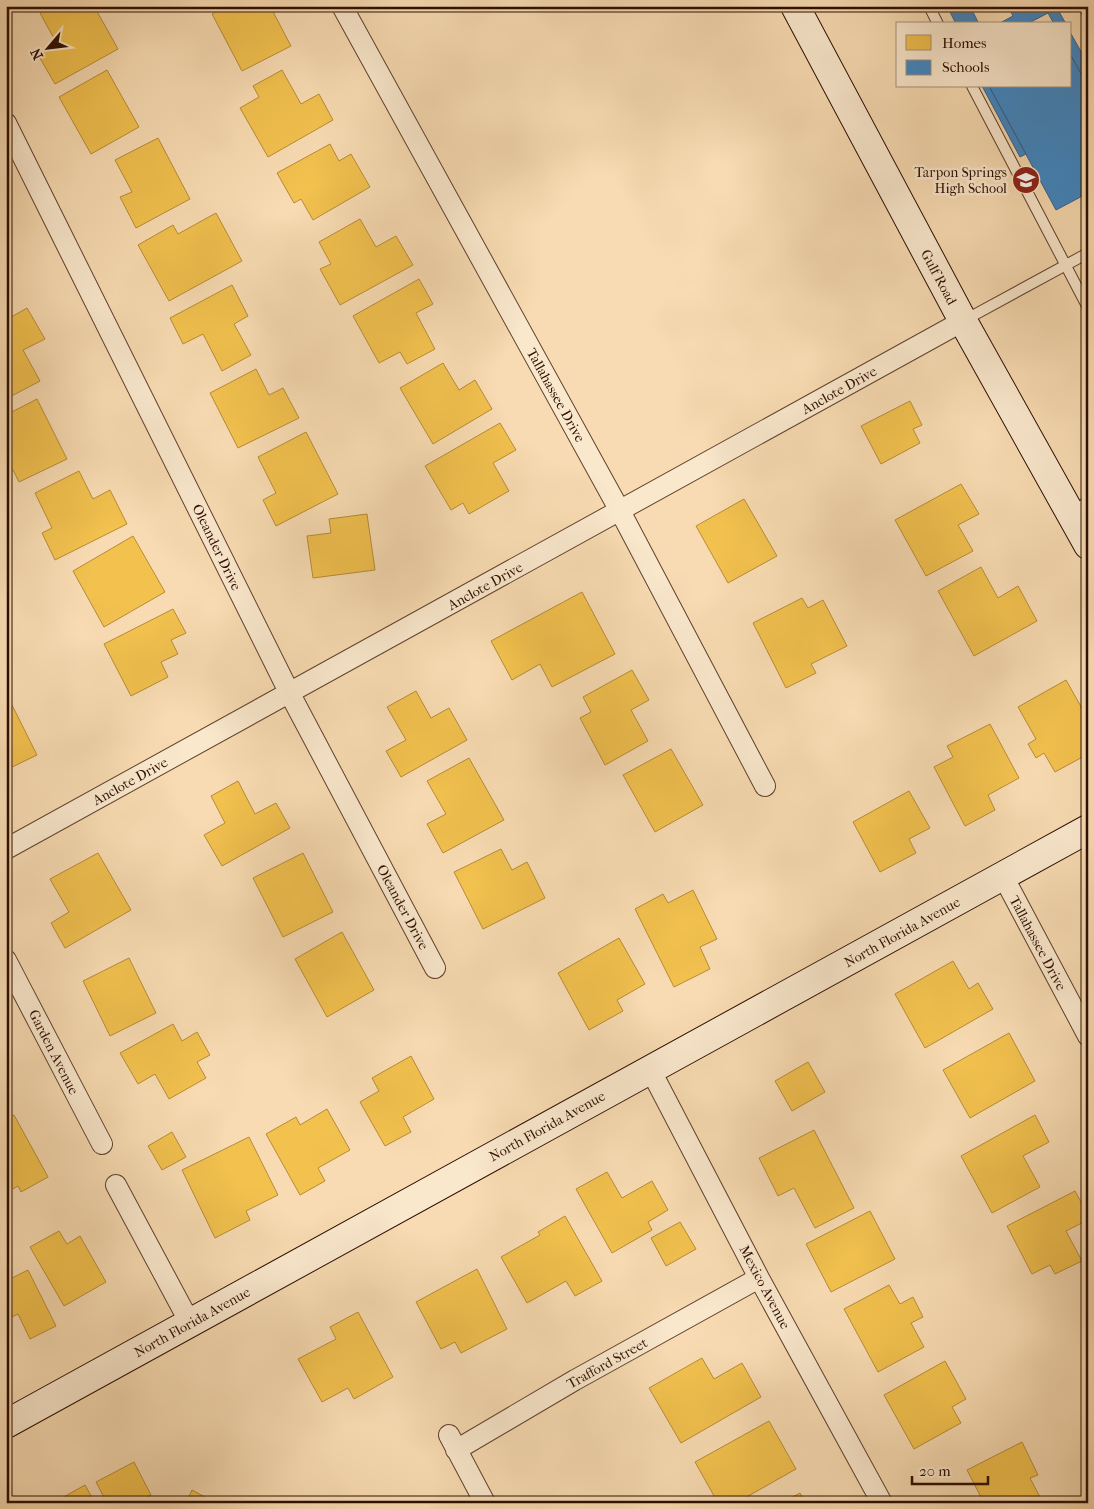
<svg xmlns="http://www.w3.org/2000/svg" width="1094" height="1509" viewBox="0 0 1094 1509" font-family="'IM FELL French Canon',serif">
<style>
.homes{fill:#f2c14e;stroke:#b78b37}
.schools{fill:#3f88c5;stroke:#39638a}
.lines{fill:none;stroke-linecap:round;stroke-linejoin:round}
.lane-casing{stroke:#5f412c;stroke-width:12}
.street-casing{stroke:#5f412c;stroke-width:22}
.secondary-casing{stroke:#2c0e00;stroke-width:30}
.lane{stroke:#fae8cd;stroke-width:10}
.street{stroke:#fae8cd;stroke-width:20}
.secondary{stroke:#fae8cd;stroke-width:28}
.labels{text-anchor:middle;stroke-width:5;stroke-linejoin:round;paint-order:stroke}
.poi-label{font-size:14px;fill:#2c0e00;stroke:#fae8cd;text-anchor:end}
.street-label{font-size:14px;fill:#2c0e00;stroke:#fae8cd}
</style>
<rect width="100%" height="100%" fill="#f8dbb2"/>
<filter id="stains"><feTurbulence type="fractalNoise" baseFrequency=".004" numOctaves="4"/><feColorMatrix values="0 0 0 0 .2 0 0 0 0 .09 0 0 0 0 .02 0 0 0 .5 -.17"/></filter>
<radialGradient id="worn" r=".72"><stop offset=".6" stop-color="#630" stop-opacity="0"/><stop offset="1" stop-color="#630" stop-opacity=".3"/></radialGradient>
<path class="homes" d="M53,6H94L118,49L55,84L37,53L56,42L40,13Z
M227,6H270L291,46L242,71L212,14Z
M107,70L139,127L91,154L59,97Z
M282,70L301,104L319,94L333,120L268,157L240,108L259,97L253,86Z
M158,138L190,199L136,228L120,197L132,192L115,160Z
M330,144L339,161L351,154L370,187L313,220L301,199L294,203L277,173Z
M216,213L242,261L169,301L138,245L173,225L178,234Z
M360,219L376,247L396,236L413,265L340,305L320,269L331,264L319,242Z
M419,279L433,304L416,313L435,349L407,364L400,352L379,363L353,316Z
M232,285L248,316L234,324L251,355L222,371L203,334L183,344L170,318Z
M27,308L45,339L23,350L40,381L6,399V320Z
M443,363L459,390L475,380L492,409L433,444L400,388Z
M256,369L269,395L283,388L299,418L238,448L210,393Z
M37,399L67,459L19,482L6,456V415Z
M910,401L922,425L913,429L920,443L881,464L861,426Z
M500,423L516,450L493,463L509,491L469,514L463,503L451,510L425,466Z
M306,432L338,494L276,526L263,500L276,493L258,457Z
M79,471L93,499L110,490L127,524L55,560L42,533L52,528L35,493Z
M961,484L979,514L958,525L973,551L926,576L895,520Z
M744,499L777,556L728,583L696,526Z
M367,514L375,570L313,578L307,536L331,533L329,519Z
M133,536L165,592L104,627L73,571Z
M981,567L998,598L1018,586L1037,621L974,656L938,591Z
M582,592L615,654L552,687L540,664L512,680L491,641Z
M802,598L808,608L823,600L847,646L811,664L816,673L786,688L753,623Z
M173,609L186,633L171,640L178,654L161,662L168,677L131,696L104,644Z
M632,670L649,700L631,710L648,741L605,765L580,718L591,712L583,697Z
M1066,680L1088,719V754L1055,772L1044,753L1036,758L1028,744L1036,739L1018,707Z
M416,691L431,718L449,708L467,740L401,777L386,751L406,740L387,707Z
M6,697H8L37,755L6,770Z
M990,724L1019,778L988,795L995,810L965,826L934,767L953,757L947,746Z
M671,749L703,805L655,832L623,775Z
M469,758L504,820L443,853L427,824L446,814L427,781Z
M238,781L255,814L276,803L290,828L222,866L204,835L225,823L211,796Z
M909,791L930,828L909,839L916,853L880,872L853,822Z
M501,849L512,870L527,862L545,898L483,929L454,872Z
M98,853L131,910L65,948L51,923L69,912L50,879Z
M303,853L333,912L283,937L253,878Z
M693,890L717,939L700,947L710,969L674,987L635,909L663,894L668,903Z
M342,932L374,990L327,1017L295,959Z
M619,938L645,984L617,1000L623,1011L589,1030L558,973Z
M129,958L156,1013L110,1036L83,981Z
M953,961L969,989L978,983L993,1009L925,1048L895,994Z
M173,1024L182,1041L197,1032L210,1055L197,1062L206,1078L169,1099L155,1074L138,1084L120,1053Z
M1009,1033L1035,1081L970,1118L943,1070Z
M411,1056L434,1099L403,1117L411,1132L385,1146L360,1102L379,1091L372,1078Z
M808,1062L825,1092L792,1111L775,1081Z
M327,1109L350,1150L318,1168L325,1181L300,1195L266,1134L296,1117L300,1125Z
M14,1115L48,1177L21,1192L18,1186L6,1193V1119Z
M1035,1115L1049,1142L1023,1156L1040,1187L992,1213L961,1156Z
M814,1130L854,1208L815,1228L794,1188L778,1196L759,1158Z
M172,1132L186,1157L162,1170L148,1146Z
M249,1137L278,1195L246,1211L250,1220L215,1238L182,1170Z
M607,1172L622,1198L652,1181L668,1210L648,1222L652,1230L612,1253L576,1189Z
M1075,1191L1088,1215V1220L1066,1231L1082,1261L1055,1274L1050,1265L1032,1274L1007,1226Z
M870,1211L895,1259L831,1292L806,1244Z
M565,1216L602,1281L575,1296L566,1281L527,1303L501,1257L540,1235L538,1232Z
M680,1222L696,1249L666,1266L651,1238Z
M59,1231L67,1244L80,1236L106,1282L64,1306L30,1247Z
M477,1269L507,1329L461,1353L455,1342L441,1349L416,1302Z
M28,1270L56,1326L30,1339L18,1314L6,1320V1281Z
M889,1285L900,1304L913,1297L923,1317L911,1323L924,1347L878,1372L844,1309Z
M358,1312L393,1377L354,1399L348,1388L322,1402L298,1359L336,1339L330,1327Z
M702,1358L714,1379L742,1363L761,1397L681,1443L649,1388Z
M945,1361L966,1399L952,1407L961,1423L914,1449L884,1395Z
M769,1421L796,1469L736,1503H718L695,1462Z
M1022,1442L1038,1475L1030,1478L1043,1503H984L967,1470Z
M134,1462L151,1495L136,1503H107L96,1482Z
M85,1485L95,1503H53Z
M192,1490L216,1503H186Z
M800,1493L805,1503H781Z"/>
<path class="schools" d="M947,6H970L979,24H956Z
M1008,6H1024L1025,9L1030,6H1060L1057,8L1066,24H1054L1048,13L1027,24H998L1013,16Z
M1088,9V25L1081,13Z
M1070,32L1088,64V86L1070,54Z
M1070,54L1088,86V193L1056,210L989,86H1070Z
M982,86H989L1026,154L1020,157Z"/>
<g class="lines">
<g class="lane-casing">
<path id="lane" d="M929,6L938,24
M972,86L1088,308
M963,321L1088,253
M1071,512L1088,502"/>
</g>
<g class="street-casing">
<path id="street" d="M342,6L620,511L765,786
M6,123L290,694L435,968
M6,849L963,321
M1003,876L1088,1036
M6,960L102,1144
M650,1069L759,1278L882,1503
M116,1185L190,1323
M449,1435L485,1503
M456,1450L575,1380L759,1278"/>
</g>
<g class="secondary-casing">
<path id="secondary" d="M795,6L963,321L1088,545
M6,1424L1088,829"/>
</g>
<use href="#lane" class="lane"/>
<use href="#street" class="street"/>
<use href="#secondary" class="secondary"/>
</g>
<defs>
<g id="school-disc" transform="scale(1.4375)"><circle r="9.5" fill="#8f2418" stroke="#fae8cd"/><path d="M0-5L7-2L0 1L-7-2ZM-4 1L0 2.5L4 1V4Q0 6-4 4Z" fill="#fff"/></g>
</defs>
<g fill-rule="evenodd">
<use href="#school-disc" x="1026" y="180"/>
</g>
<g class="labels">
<g class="poi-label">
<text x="1007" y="177">Tarpon Springs<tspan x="1007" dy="16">High School</tspan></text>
</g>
<g class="street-label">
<text transform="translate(939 277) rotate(62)" y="5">Gulf Road</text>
<text transform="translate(839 390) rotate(-29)" y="5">Anclote Drive</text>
<text transform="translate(556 395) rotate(61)" y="5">Tallahassee Drive</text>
<text transform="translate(217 547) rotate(64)" y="5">Oleander Drive</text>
<text transform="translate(485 586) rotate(-29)" y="5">Anclote Drive</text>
<text transform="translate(130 781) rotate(-29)" y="5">Anclote Drive</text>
<text transform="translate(403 907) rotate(62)" y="5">Oleander Drive</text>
<text transform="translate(902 932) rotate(-29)" y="5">North Florida Avenue</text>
<text transform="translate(1038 943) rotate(62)" y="5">Tallahassee Drive</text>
<text transform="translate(54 1052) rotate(63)" y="5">Garden Avenue</text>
<text transform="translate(547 1126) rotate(-29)" y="5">North Florida Avenue</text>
<text transform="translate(765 1287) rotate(62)" y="5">Mexico Avenue</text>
<text transform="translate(192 1322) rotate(-29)" y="5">North Florida Avenue</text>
<text transform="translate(607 1363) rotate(-29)" y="5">Trafford Street</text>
</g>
</g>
<rect width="1094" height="1509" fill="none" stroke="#f8dbb2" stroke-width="25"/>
<rect x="8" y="8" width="1079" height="1494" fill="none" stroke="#2c0e00" stroke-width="2.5"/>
<rect x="12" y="12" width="1069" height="1484" fill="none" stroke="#2c0e00"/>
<rect x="896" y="22" width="175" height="65" fill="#fae8cd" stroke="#a8917b"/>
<rect x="906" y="35" width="25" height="15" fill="#f2c14e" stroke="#a8917b"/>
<text x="942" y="48" font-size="15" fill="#2c0e00">Homes</text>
<rect x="906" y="60" width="25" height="15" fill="#3f88c5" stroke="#a8917b"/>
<text x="942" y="72" font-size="15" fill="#2c0e00">Schools</text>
<g transform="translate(48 48) rotate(242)" stroke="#fae8cd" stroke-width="4" paint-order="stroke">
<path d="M0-4L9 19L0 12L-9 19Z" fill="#2c0e00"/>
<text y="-8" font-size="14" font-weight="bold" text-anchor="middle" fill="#2c0e00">N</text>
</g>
<path d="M912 1476v8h76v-8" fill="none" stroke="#2c0e00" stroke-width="2.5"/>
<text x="919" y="1476" font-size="15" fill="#2c0e00" stroke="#fae8cd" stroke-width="4" paint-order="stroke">20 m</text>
<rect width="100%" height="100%" filter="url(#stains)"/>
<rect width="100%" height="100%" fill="url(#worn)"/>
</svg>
